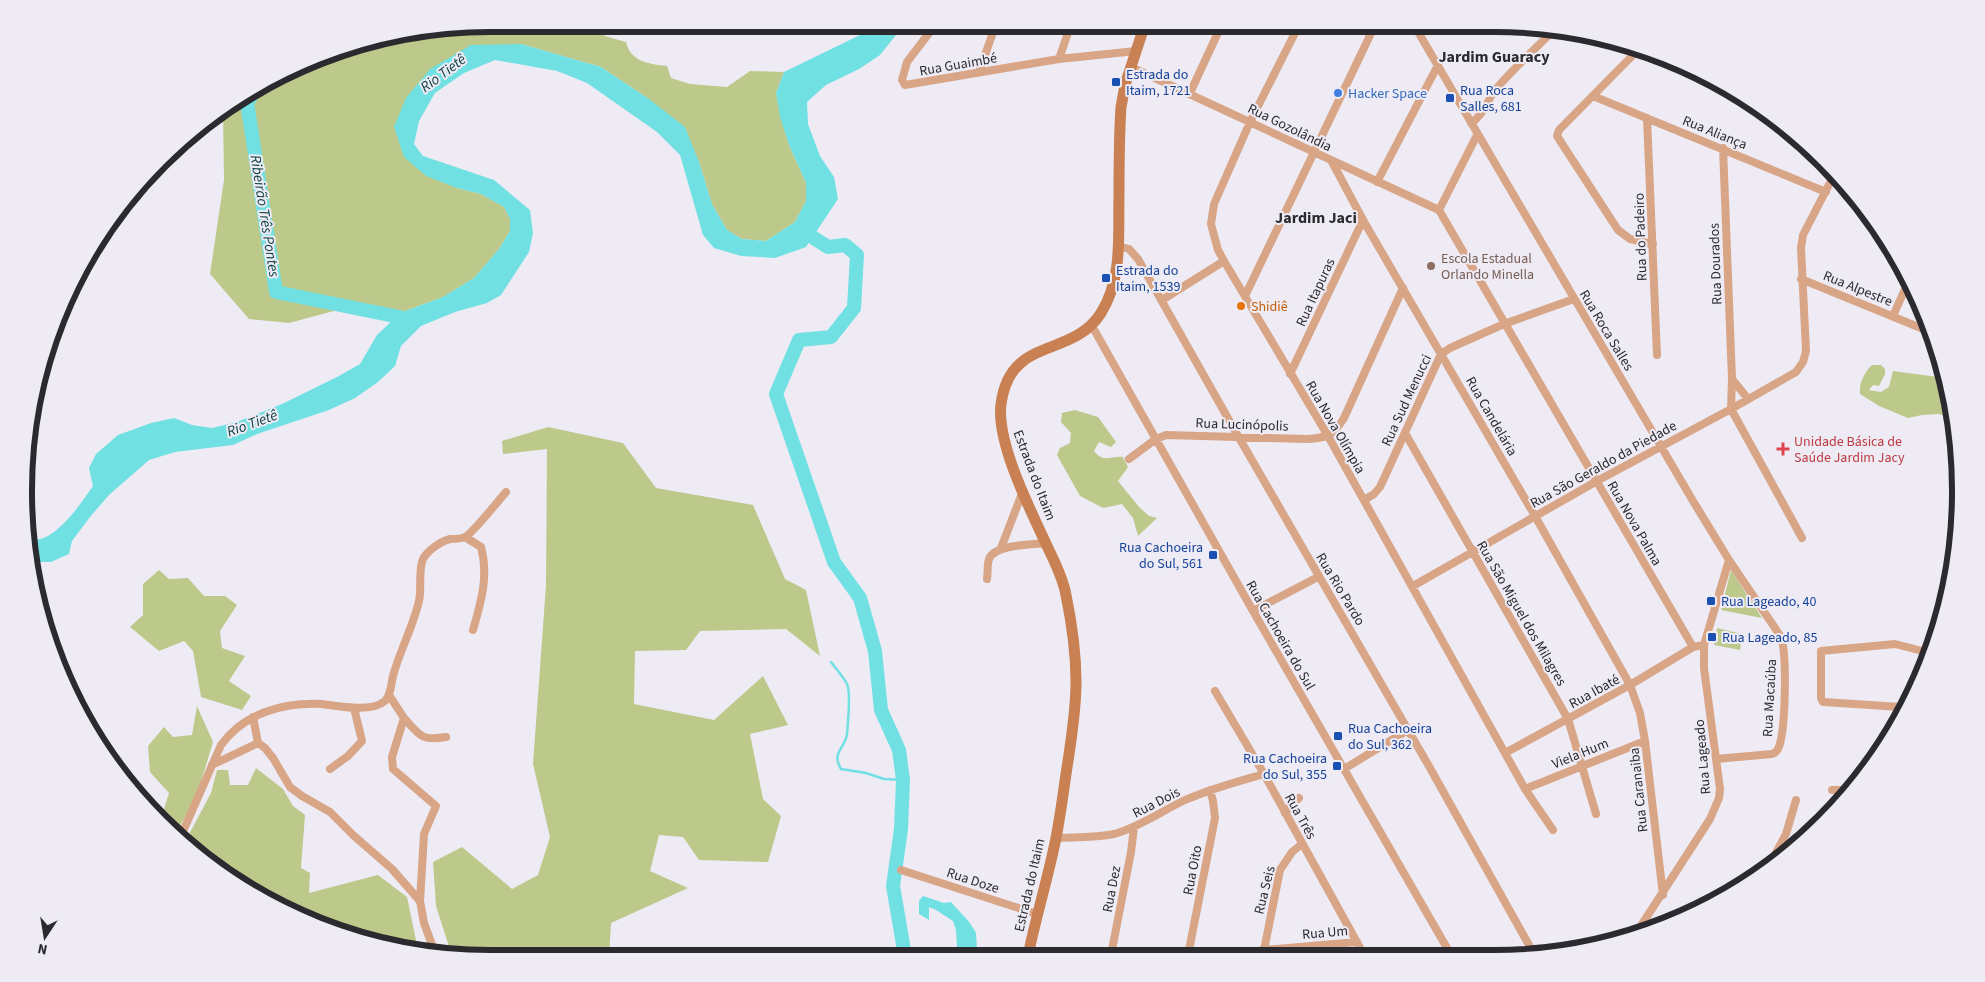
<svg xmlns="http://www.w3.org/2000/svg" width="1985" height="982" viewBox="0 0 1985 982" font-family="'Source Sans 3',sans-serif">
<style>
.green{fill:#bdc98b}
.water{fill:#71e0e2}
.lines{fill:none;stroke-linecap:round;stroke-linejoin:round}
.stream{stroke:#71e0e2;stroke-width:2.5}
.river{stroke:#71e0e2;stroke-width:14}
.street{stroke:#d8a587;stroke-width:8}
.secondary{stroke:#c98052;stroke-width:11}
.transit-dot{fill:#1a4fb4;stroke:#eeebf5;stroke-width:2}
.shop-dot{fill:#3f7fe0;stroke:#eeebf5;stroke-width:2}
.education-dot{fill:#8d6e63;stroke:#eeebf5;stroke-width:2}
.food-dot{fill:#e8710a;stroke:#eeebf5;stroke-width:2}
.health-dot{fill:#e0444e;stroke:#eeebf5;stroke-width:2}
.labels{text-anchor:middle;stroke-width:4;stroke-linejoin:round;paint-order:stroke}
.street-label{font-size:14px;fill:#2b2a2e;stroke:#eeebf5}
.transit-label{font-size:14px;fill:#164399;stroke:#eeebf5;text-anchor:start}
.shop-label{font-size:14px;fill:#366cbe;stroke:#eeebf5;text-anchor:start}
.education-label{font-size:14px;fill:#785e54;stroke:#eeebf5;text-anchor:start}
.food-label{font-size:14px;fill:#c56008;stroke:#eeebf5;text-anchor:start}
.health-label{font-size:14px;fill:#be3a42;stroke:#eeebf5;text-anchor:start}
.water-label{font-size:15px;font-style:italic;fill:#0e4243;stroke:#eeebf5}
.quarter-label{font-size:16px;font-weight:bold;fill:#2b2a2e;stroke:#eeebf5}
.rim{fill:none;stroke:#2b2a2e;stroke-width:6}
</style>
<rect width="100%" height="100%" fill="#eeebf5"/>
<path class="green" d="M491,24H592L605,36L626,42C631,62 649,64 667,66L671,78L690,84L727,87L750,71L784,72L776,93L789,145L806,183V201L795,222L766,241L742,239L727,230L712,204L699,162L649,99L601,67L521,44L430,69L404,157L457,188L481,194L504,207L510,219V231L499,249L474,278L443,297L400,313L345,308L289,323L249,319L210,274L224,180L223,111L341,49Z
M1872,365H1881L1885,369V374L1879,386L1873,385L1869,390L1881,392L1889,387L1893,371L1945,378L1955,419L1939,414L1922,415L1908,418L1879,406L1860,394C1859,383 1864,373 1872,365Z
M1075,410L1098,417L1116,442L1111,447L1099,442L1094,451C1104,464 1112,455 1123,457L1128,467L1118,481L1139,507L1149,516L1157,518L1138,536L1133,518L1122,504L1103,508L1080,496L1057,455L1060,448L1070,443L1071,433L1061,422L1062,413Z
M548,427L623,443L656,488L753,505L785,579L806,590L820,656L786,629L700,631L686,650L635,651L634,704L714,720L763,676L788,725L750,734L763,799L781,816L768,862L699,860L683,837L659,835L650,871L688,888L611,923L609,957H461L452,956L436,906L433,862L462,847L512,889L538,875L550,837L533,764L546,585L547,449L503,454L502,441Z
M159,570L169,579L188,578L204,596H225L237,605L220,631L222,648L245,656L229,681L251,696L242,710L201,697L193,651L184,641L159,651L130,627L143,615V584Z
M1731,570L1762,618L1721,610Z
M1717,628L1742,634L1740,650L1714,645Z
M197,706L213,742L196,798L176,833C158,819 163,813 169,793L150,772L148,746L164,727L173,737L192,735Z
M256,768L283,789L293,806L305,815L301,868L310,873L309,893L378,875L407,897L418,950L370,942L285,910L186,840L211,793L217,770H228L230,785H248Z"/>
<path class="water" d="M858,24H905L880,55L859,69L826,85L807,102L808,124L820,156L834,177L838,199L806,247L775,258L741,256L714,248L703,235L680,155L657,132L587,83L557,71L495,60L464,73L435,93L419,121L414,144L423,156L494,180L530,210L533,233L529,252L501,295L487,303L455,312L421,326L401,346L395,366L378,382L355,398L329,410L257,434L233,445L175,452L149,460L109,495L90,517L72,541L69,554L51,562H31L28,552V538C51,549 82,502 93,486L89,468L96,454L118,435L151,423L174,418L192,425L212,428L237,422L284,403L337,377L360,364L377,335L400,313L443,297L474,278L499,249L510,231V219L504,207L481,194L457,188L426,176L404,157L394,127L406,98L430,69L471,45L521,44L601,67L649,99L685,127L699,162L712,204L727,230L742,239L766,241L795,222L806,201V183L789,145L780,117L776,93L784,72L860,35Z
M923,896L944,903L951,902L970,923L976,933L977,949L962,956L957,948L956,930L953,921L936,910L929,907V920L919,914V901Z"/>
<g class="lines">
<path class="stream" d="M831,662C836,669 843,676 847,684C851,692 848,723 847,734C845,749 831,752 841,769L866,773L884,779L903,780"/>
<path class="river" d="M251,97L247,102L276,292L409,319
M806,233L828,247L845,245L857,255L854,308L831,337L799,340L776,394L834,562L860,598L875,651L881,710L899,750L903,780L901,829L893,886L905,956"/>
<path class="street" d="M936,24L907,62L902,80L905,85L1059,59L1136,51
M1299,25L1250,122L1214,204L1211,224L1218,250L1224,261L1328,436L1525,789L1553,830
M1414,25L1693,501L1729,560L1781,637C1787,654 1786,733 1778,749C1776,753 1776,752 1772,754L1716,759
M1553,30L1573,33
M1639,49L1559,130L1557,136L1618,230L1630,239L1653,244
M1059,59L1071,24
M1131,67L1439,210
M979,72L996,24
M1190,93L1222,24
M1593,96L1826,192
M1647,118L1657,355
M1471,123C1484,115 1487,100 1496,89C1514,68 1535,49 1554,30
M1723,148L1732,379L1731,409L1802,538
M1331,160L1363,220L1535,516L1630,685L1640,713L1645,741L1663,895
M1377,182L1438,65
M1439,210L1693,647L1704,645
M1439,210L1477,135
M1118,246L1129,249L1138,259L1238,436L1430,768L1534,954
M1801,279L1933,333
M1245,296L1375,25
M1162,300L1224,261
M1893,316L1909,280
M1092,326L1253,611L1451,955
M1290,374L1363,220
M1732,379L1748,399
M1405,433L1568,719L1596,814
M1129,459L1156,439L1166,435L1307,439C1327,438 1333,436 1344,418L1403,288
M1364,500L1374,494L1380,487L1441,354L1450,348L1504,324L1574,299
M465,537L481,547C489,576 481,602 473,630
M1001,548L1023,491
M987,579C988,573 987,565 989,559C995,544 1031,545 1045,543
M1413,586L1597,481L1731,409L1796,372L1803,362L1806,351L1801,248L1803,235L1835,173
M1253,611L1318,577
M1215,691L1264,774L1364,955
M389,695L404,718L392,757L393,769L436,806L424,834L420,901L424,923L435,953
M1901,707L1823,702L1821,698V651L1895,644L1930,653
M253,717L258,743L265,748L273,758L290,787L302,796L330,812L353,835L392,869L420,901
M404,718C420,736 421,741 446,737
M1899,718L1901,707L1915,692
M1505,753L1630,685L1693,647
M212,765L258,743
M330,769L348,756L362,741L354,708
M1344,769L1408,730
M1525,789L1645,741
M1832,790H1851
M1285,813L1289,807L1299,798
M181,836L221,745C244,713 284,702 322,704C338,706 371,713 385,701C391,695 391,684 393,676C400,650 413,627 419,601C422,588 418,571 423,559C427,551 441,541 450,539C454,539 461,539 465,537C473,533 498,501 506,492
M1056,838C1075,837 1095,838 1114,834C1139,827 1160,812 1183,801C1209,789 1236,782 1264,774
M1768,868L1786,834L1796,800
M901,870L1037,914
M1637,932L1710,819L1719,798L1720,789L1704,668V645L1729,560
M1264,950L1280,870L1292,852L1302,844
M1111,955L1131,852L1134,827
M1188,955L1215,818L1213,801L1210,790
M1236,955L1264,950L1357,942"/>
<path class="secondary" d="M1028,956C1036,916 1048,878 1056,838C1061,813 1064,786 1068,761C1072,735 1076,709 1076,682C1076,653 1072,624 1066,595C1063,578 1055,563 1048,548C1031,511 996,443 1001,404C1010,335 1072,359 1101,313C1123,278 1118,235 1119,195C1119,166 1119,137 1121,107L1125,85L1145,24"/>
</g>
<g class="transit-dot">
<rect x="1111" y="77" width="10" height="10" rx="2.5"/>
<rect x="1445" y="93" width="10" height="10" rx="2.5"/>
<rect x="1101" y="273" width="10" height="10" rx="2.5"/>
<rect x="1208" y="550" width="10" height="10" rx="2.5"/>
<rect x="1706" y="596" width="10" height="10" rx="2.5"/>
<rect x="1707" y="632" width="10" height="10" rx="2.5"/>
<rect x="1333" y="731" width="10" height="10" rx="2.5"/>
<rect x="1332" y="761" width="10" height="10" rx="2.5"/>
</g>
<circle class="shop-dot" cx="1338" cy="93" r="5"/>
<circle class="education-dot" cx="1431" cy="266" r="5"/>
<circle class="food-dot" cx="1241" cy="306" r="5"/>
<path class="health-dot" d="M1780.5 441.5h5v5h5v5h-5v5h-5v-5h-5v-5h5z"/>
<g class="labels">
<g class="street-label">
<text transform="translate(958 64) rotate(-10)" y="5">Rua Guaimbé</text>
<text transform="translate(1290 127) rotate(26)" y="5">Rua Gozolândia</text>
<text transform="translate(1715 132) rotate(22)" y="5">Rua Aliança</text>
<text transform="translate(1640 237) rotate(-92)" y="5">Rua do Padeiro</text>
<text transform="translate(1715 264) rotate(-92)" y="5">Rua Dourados</text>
<text transform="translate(1858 288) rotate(22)" y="5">Rua Alpestre</text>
<text transform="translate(1315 292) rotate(-65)" y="5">Rua Itapuras</text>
<text transform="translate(1607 330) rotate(59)" y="5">Rua Roca Salles</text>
<text transform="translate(1406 400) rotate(-65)" y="5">Rua Sud Menucci</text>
<text transform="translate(1492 416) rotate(60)" y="5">Rua Candelária</text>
<text transform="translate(1242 424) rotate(2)" y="5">Rua Lucinópolis</text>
<text transform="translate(1336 427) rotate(60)" y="5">Rua Nova Olímpia</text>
<text transform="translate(1603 464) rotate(-29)" y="5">Rua São Geraldo da Piedade</text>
<text transform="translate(1035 475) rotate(69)" y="5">Estrada do Itaim</text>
<text transform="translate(1635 523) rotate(60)" y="5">Rua Nova Palma</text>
<text transform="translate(1341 589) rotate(59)" y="5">Rua Rio Pardo</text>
<text transform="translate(1522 613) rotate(60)" y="5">Rua São Miguel dos Milagres</text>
<text transform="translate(1281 635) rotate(60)" y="5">Rua Cachoeira do Sul</text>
<text transform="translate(1594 691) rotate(-29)" y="5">Rua Ibaté</text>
<text transform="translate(1769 698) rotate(-87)" y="5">Rua Macaúba</text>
<text transform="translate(1580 753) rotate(-22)" y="5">Viela Hum</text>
<text transform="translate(1702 757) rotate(-95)" y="5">Rua Lageado</text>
<text transform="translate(1638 790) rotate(-96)" y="5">Rua Caranaiba</text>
<text transform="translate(1156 802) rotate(-27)" y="5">Rua Dois</text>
<text transform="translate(1301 816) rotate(61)" y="5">Rua Três</text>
<text transform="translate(1192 870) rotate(-79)" y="5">Rua Oito</text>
<text transform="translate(973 880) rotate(18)" y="5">Rua Doze</text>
<text transform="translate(1029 885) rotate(-77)" y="5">Estrada do Itaim</text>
<text transform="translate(1111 889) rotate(-79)" y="5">Rua Dez</text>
<text transform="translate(1264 890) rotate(-76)" y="5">Rua Seis</text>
<text transform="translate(1325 932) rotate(-5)" y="5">Rua Um</text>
</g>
<g class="transit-label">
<text x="1126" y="79">Estrada do<tspan x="1126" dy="16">Itaim, 1721</tspan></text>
<text x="1460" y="95">Rua Roca<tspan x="1460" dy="16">Salles, 681</tspan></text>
<text x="1116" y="275">Estrada do<tspan x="1116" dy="16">Itaim, 1539</tspan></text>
<text x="1203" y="552" text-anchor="end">Rua Cachoeira<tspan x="1203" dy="16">do Sul, 561</tspan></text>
<text x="1721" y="606">Rua Lageado, 40</text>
<text x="1722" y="642">Rua Lageado, 85</text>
<text x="1348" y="733">Rua Cachoeira<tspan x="1348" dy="16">do Sul, 362</tspan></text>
<text x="1327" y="763" text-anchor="end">Rua Cachoeira<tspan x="1327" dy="16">do Sul, 355</tspan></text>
</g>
<g class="shop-label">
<text x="1348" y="98">Hacker Space</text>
</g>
<g class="education-label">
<text x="1441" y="263">Escola Estadual<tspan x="1441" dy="16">Orlando Minella</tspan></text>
</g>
<g class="food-label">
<text x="1251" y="311">Shidiê</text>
</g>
<g class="health-label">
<text x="1794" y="446">Unidade Básica de<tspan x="1794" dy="16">Saúde Jardim Jacy</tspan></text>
</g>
<g class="water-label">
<text transform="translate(443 73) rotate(-37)" y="5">Rio Tietê</text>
<text transform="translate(265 216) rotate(81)" y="5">Ribeirão Três Pontes</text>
<text transform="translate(252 423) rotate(-20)" y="5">Rio Tietê</text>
</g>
<g class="quarter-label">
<text x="1494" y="62">Jardim Guaracy</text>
<text x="1316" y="223">Jardim Jaci</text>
</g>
</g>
<path d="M0 0H1985V982H0ZM490 32H1494A458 458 0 0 1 1952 490V492A458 458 0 0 1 1494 950H490A458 458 0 0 1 32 492V490A458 458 0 0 1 490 32Z" fill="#eeebf5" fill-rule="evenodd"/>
<path class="rim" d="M490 32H1494A458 458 0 0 1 1952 490V492A458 458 0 0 1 1494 950H490A458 458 0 0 1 32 492V490A458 458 0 0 1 490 32Z"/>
<g transform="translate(45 937) rotate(192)" stroke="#eeebf5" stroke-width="4" paint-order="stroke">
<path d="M0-4L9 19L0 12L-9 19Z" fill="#2b2a2e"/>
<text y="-8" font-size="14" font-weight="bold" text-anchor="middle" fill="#2b2a2e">N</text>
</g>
</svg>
